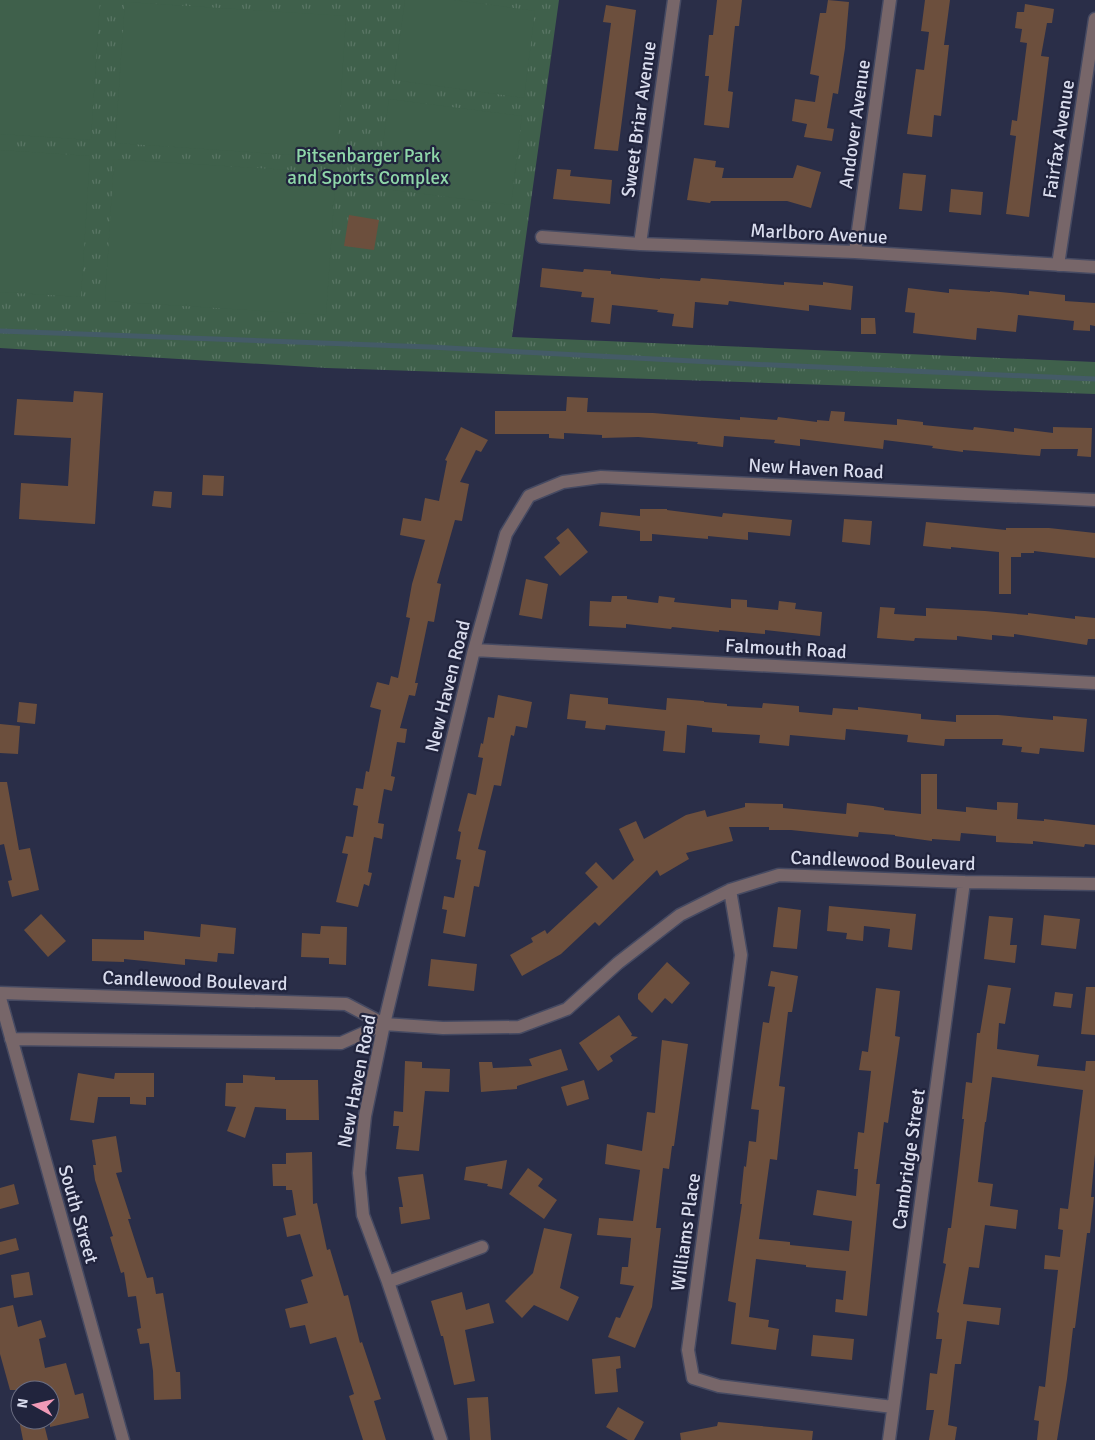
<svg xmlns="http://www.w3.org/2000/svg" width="1095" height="1440" viewBox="0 0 1095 1440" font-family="Signika,sans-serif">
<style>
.grass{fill:url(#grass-tufts)}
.pitch{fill:#3f604b}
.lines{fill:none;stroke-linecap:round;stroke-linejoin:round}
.stream{stroke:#445b67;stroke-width:5}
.building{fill:#6c4f3d}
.minor-casing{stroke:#464a62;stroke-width:15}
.minor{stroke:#776669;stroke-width:12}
.labels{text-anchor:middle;stroke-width:4.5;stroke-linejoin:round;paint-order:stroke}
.street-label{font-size:19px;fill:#d9dced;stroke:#21243d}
.park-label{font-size:19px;fill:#8fd7a9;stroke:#21243d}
</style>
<defs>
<pattern id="grass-tufts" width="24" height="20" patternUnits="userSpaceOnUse" patternTransform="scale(1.25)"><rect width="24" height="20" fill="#3f604b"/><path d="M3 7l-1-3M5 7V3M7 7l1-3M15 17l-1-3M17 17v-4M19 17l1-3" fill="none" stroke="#5a7665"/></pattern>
</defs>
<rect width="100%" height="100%" fill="#2a2e48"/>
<path class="grass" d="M0,0H559L512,337L1095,362V394L327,368L0,348Z"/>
<path class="pitch" d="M0,0H100L91,140L0,134Z
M405,0H454L535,11L524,98L394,80Z
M125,2L346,16L337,158L115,143Z
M389,99L522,116L511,205L377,188Z
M0,150L90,156L81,297L0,292Z
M114,159L336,173L326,315L105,301Z"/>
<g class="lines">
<path class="stream" d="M0,331L430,347L749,364L1095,379"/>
</g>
<path class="building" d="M717,0H742L739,26H735L728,91L733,92L729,128L704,125L709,76H705L709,35H713Z
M828,0L849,2L845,48L838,94L833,93L827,128L834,129L832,141L804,137L807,124L792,121L795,99L815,102L819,76L810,74L820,13H826Z
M925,0H950L944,45H949L941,116L934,115L932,137L907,134L916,69L924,70L929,32L921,31Z
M1025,4L1054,9L1052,23H1047L1041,56L1049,57L1029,217L1006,214L1016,136L1010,135L1012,120L1017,121L1027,43L1020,42L1022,29L1015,28L1017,12H1024Z
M606,5L636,10L618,151L594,149L611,23L603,22Z
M694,158L716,161L715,167L724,168L722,178H793L797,165L821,172L811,208L787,201H711L710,203L687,200Z
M557,169L571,170L570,176L612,180L610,204L553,199Z
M903,173L926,175L922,211L899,209Z
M951,189L983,192L981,215L949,212Z
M349,215L379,220L374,250L344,246Z
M542,268L583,272L584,269L611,271V274L660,279V278L700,281L701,278L784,285V282L823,285V282L853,286L851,310L809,305V311L729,301L728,305L695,302L693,328L672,326L674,314L657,312L658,310L612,305L610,324L591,322L594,298L581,297L582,292L540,287Z
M908,288L949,293V289L990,292V291L1029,295V291L1065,295V301L1095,303V326L1090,325V331L1073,330L1074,321L1018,315L1016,332L977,328L976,340L913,333L915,313L905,312Z
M861,318H875L876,334H861Z
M74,391L103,393L95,524L19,519L21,483L68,486L71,438L14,435L17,399L73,402Z
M567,397L588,398L587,412L653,413L740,420V417L777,420L778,417L817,422V420L829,421L831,411L845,412L844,421L897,425V419L923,422V425L973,430L974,427L1014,432V428L1053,433V427L1092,428L1091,457L1077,456L1078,449H1041L1040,456L963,450V452L932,448L933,446L884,440L883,449L800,439V446L774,443L775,440L724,436L723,447L697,444L698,442L638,437L602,438V435L564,433V439L549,438V434H495V411H566Z
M461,427L488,440L481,452L476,450L460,482L469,484L462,521L455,520L437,583L441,584L434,622L428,621L415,683H418L415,696L409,695L400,728L407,729L405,743L397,742L391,776L395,777L392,791L384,789L378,823L384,824L382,839L374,837L368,872L372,873L369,886L364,884L358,907L336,902L348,854L342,853L346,836L353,837L358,806L353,805L356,788L363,789L366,771L369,772L381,710L370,707L377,682L389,685L391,676L398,678L410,618L406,617L412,584L425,540L400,535L403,518L421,521L425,498L439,501L447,461L445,460Z
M203,475L224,476L223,496L202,495Z
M154,491L172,492L171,508L152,506Z
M640,509H667V510L722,517L723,513L792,520L790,536L748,532V540L708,536V539L652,534V541H640V531L599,526L601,512L640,516Z
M844,519L872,521L870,545L842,542Z
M926,522L1006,530V528H1049L1095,533V558L1034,551V553H1021V557H1011V594H999V552L951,547V549L923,546Z
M568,528L588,552L560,576L544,557L560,543L556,538Z
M526,579L548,584L542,619L519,615Z
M612,596H627V599L658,603L659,596L675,598L674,602L731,608V599L747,600V607L778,610L779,601L796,603L795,609L822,612L820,636L765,630V634L719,630V632L672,627L671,629L626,624V628L589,626L590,601L611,602Z
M880,607L895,608L894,614L926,616V608L985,611L1028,615V613L1075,619V616L1095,618V639H1088L1087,645L1014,634V637L992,635V640L957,636V640L915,638L914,641L877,638Z
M570,694L608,698V704L666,710L667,698L704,701V702L727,704V706L762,708L763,703L799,706V712L832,715L833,708L858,710V707L921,714V719L956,722V715H998L1053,720V716L1087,719L1084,752L1040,748L1039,754L1021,752L1022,747L1002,745L1003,739H945L944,746L907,742L908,735L846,729L845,740L790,735L789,746L759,743L760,735L712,732V728L687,725L685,753L663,751L665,731L606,725L605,730L585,728L586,721L567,719Z
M498,695L532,702L527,728L516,726L514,736L511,735L501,786L494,785L478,849L486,851L479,887L474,886L465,937L443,933L447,910L442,909L444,896L454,898L461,860L456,859L461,832L458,831L468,793L476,795L483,758L478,757L481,743L483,744L488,717L494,718Z
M19,702L37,704L35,724L17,722Z
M0,724L20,726L18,754L0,753Z
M921,774H937V809L966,812V807L997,810V802L1018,803L1017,819L1044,821V819L1095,825V845L1085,844L1084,847L1033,841V844L996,842V836L961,833L960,841L932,839V841L895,836V835L859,832L858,837L791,830H769V827H729L733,841L686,853L689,859L660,876L657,870L599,926L595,922L561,954L522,976L510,955L533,942L531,938L545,930L547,934L598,887L585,873L596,862L613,880L634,860L619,829L636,821L644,839L686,815L705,810L707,817L745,807V803L783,804V808L846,814L847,803L873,806L884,808V810L921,814Z
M0,782H7L19,850L30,848L39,890L12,897L8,881L12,880L4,844L0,845Z
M829,906L916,914L912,950L888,947L890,929L864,926L863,941L846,939L847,933L827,931Z
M778,907L801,910L797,949L773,947Z
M41,914L66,941L48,957L24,930Z
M1044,915L1080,919L1076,949L1041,945Z
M989,916L1013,918L1010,945H1017L1015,963L984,959Z
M201,924L236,928L234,954L218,953L217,962L185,959V965L124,959V962L92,961V939L144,940V931L200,937Z
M321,926L347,927L346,965L329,964V958L301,957L302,933L320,934Z
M431,959L477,964L474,991L428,986Z
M667,962L690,983L672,1004L665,998L652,1013L638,999V994Z
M771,971L798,976L792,1012H788L779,1086L785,1087L777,1160L770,1159L759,1239L790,1242V1245L849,1251L852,1221L813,1215L817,1190L856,1196L858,1169H854L858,1132L864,1133L871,1071L859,1070L862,1051L868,1052L876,988L900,991L895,1036L900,1037L888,1123L884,1122L876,1184H880L867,1316L835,1312L836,1299L843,1300L846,1271L806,1267V1265L756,1259L749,1317L769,1320L768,1327L779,1329L776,1350L731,1344L736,1303L728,1301L742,1204H740L744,1166L746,1167L749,1141L756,1142L759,1110L751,1109L763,1022L769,1023L775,987L768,986Z
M988,985L1011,988L1005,1024L999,1023L997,1049L1039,1055L1037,1066L1085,1071L1086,1061H1095V1154L1091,1197H1094L1090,1233H1087L1075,1328H1073L1067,1379L1057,1440H1037L1039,1421L1034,1420L1039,1386L1045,1387L1058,1270L1044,1269L1045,1255L1060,1257L1063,1230L1058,1229L1060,1208L1068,1209L1083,1090L992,1077L986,1122H985L978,1182L993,1184L990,1206L1018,1210L1016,1229L985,1225L979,1268L969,1267L963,1304L1001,1308L999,1325L967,1321L961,1364H955L948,1425L957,1427L955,1440H929L934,1410H926L930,1373L937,1374L942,1339H936L939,1313L937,1312L946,1264L943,1263L948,1228H951L958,1172L964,1119H962L966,1082L972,1083L977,1033H980Z
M1086,987H1095V1035L1081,1034Z
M1055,992L1073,994L1071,1008L1053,1006Z
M619,1015L632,1034L631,1036L638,1037L610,1056L613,1061L598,1071L579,1043Z
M662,1040L688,1044L674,1146H672L669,1169L663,1168L656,1228H661L652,1307L635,1348L608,1337L616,1317L620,1318L634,1286L620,1284L622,1267H628L631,1238L597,1235L599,1218L633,1221L640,1170L605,1164L607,1144L642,1151L647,1112L655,1113Z
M561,1049L568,1070L517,1086V1089L481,1092L479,1062H492L493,1068L532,1066L529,1059Z
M405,1061L422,1062V1068L450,1069L449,1092L425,1091L419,1151L396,1149L399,1126H393L394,1111L403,1112Z
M78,1073L114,1079L115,1073H154V1097H146V1105L130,1104V1097H98L94,1123L70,1120Z
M243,1075L275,1077V1080H318L319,1120H286V1109L255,1107L245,1138L227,1131L236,1107L225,1106L226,1083H243Z
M584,1080L589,1099L567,1106L561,1087Z
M116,1136L122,1172L116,1173L131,1219H128L147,1278L153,1277L156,1294L163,1293L176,1372H180L181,1399L154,1400L153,1371L149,1343L140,1344L137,1329L141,1328L136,1296L128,1297L124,1272L121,1273L110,1237L113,1236L95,1180L93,1165H96L92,1140Z
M312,1152L313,1204L317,1203L327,1250L330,1249L344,1296L348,1295L360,1343L362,1342L381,1399L374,1401L386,1440H363L349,1396L354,1394L336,1337L310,1344L305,1325L290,1328L285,1309L308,1303L301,1280L313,1276L300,1234L287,1237L283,1218L296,1215L292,1190H286V1186H273L272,1164H286V1153Z
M507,1160L502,1189L487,1186L488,1184L464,1180L466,1167Z
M528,1168L543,1179L538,1186L557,1200L544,1219L509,1194Z
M423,1174L430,1219L401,1224L399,1207H403L398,1177Z
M14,1184L19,1204L0,1209V1188Z
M544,1228L572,1234L560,1288L579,1297L568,1321L534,1305L522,1318L505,1301L533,1273Z
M16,1238L19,1250L0,1255V1242Z
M29,1272L33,1295L14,1298L11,1275Z
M462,1292L466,1310L489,1303L494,1323L465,1330L475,1381L454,1385L443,1336H441L431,1301Z
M13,1305L18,1327L41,1320L46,1337L39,1339L45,1368L66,1363L75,1395L83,1393L89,1418L50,1427V1390H10L0,1354V1308Z
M813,1335L854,1339L852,1360L811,1356Z
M620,1356L621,1368L616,1369L618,1392L595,1394L592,1359Z
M488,1397L491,1440H470L467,1398Z
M618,1407L644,1422L634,1440H628L606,1427Z
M19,1420H43L48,1440H23Z
M718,1422L813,1431L812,1440H681L680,1433L717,1426Z"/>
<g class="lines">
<g class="minor-casing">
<path id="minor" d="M542,237L640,244L855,252L1095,267
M640,244L674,0
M855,252L890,0
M1058,265L1095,19
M474,650L1095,683
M730,890L741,955L688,1350L693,1378L719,1386L893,1407
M0,993L346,1004L384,1024L443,1028L519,1027L567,1009L618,963L680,915L730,890L779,875L964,882L1095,884
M0,998L123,1440
M11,1039L341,1043L384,1024
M388,1282L482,1247
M441,1440L388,1282L363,1215L359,1173L365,1116L384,1024L474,650L506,534L529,496L563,482L601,477L1095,500
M889,1440L964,882"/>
</g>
<use href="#minor" class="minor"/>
</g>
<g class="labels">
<g class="street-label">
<text transform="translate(638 119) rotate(-82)" y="7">Sweet Briar Avenue</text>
<text transform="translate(854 124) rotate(-82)" y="7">Andover Avenue</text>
<text transform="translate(1058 139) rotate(-81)" y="7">Fairfax Avenue</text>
<text transform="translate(819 233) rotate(3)" y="7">Marlboro Avenue</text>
<text transform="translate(816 468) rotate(3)" y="7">New Haven Road</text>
<text transform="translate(786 648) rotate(3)" y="7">Falmouth Road</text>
<text transform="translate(447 686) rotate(-76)" y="7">New Haven Road</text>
<text transform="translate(883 860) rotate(2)" y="7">Candlewood Boulevard</text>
<text transform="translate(195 980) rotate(2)" y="7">Candlewood Boulevard</text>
<text transform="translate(356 1081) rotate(-79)" y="7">New Haven Road</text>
<text transform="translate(908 1159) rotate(-82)" y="7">Cambridge Street</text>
<text transform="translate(79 1214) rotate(74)" y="7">South Street</text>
<text transform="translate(685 1232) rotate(-82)" y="7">Williams Place</text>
</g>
<g class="park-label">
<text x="368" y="162">Pitsenbarger Park<tspan x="368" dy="22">and Sports Complex</tspan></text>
</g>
</g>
<g transform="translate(35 1405) rotate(278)"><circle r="24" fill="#21243d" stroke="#6b6e83"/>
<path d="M0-4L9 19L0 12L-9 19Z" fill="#f09ab7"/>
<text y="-8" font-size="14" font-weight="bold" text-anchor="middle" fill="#d9dced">N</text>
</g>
</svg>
